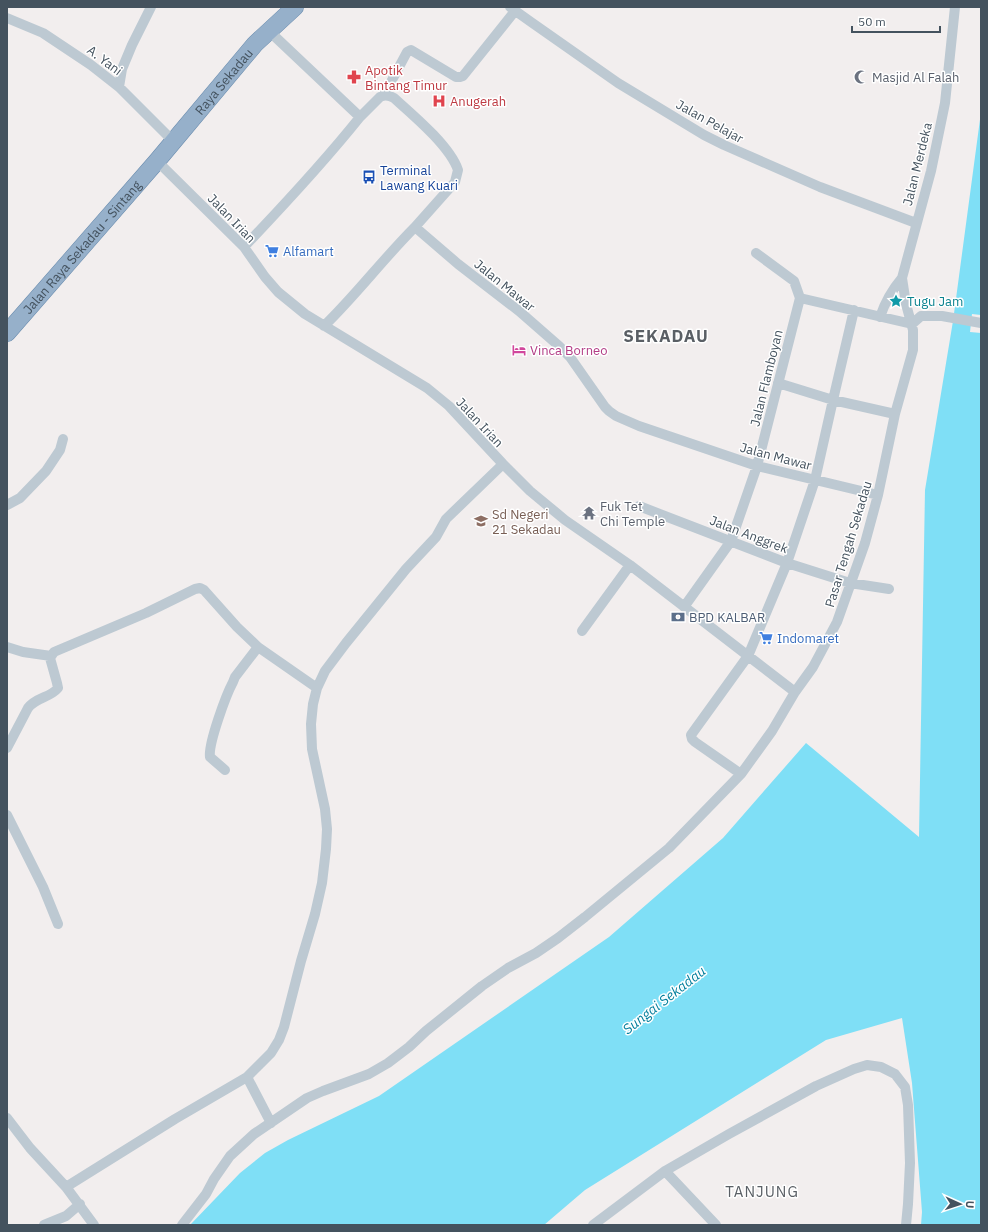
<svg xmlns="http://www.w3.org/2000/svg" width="988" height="1232" viewBox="0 0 988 1232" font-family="'IBM Plex Sans',sans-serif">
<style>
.water{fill:#7fdff6}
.pier{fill:#f2eeee}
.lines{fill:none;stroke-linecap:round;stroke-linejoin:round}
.trunk-casing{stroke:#6b8daf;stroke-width:18}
.minor{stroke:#bdc9d2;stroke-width:10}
.trunk{stroke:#96b0ca;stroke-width:17}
.labels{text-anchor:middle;stroke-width:3;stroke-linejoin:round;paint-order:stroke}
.street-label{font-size:13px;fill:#44525e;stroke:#fff}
.health-label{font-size:13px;fill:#be3a42;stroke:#fff;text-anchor:start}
.worship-label{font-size:13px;fill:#5b616d;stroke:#fff;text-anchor:start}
.transit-label{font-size:13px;fill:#164399;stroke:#fff;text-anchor:start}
.shop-label{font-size:13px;fill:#366cbe;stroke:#fff;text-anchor:start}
.culture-label{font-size:13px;fill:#0d838f;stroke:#fff;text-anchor:start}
.hotel-label{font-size:13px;fill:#b23c85;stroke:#fff;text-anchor:start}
.education-label{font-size:13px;fill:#785e54;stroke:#fff;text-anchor:start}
.service-label{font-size:13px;fill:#4e5e75;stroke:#fff;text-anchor:start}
.water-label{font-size:14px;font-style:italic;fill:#037f9d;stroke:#fff}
.quarter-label{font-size:15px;letter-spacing:1px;fill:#5a5f65;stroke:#fff}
.district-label{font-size:17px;font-weight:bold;letter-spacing:1px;fill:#5a5f65;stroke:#fff}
</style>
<rect width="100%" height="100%" fill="#f2eeee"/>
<path class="water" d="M981,112V1225H921L922,1212L912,1083L902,1018L826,1040L585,1190L544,1225H190L240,1173L265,1153L288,1140L379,1096L609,937L723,838L806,743L919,837L925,490L953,321Z"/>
<path class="pier" d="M972,314L981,315V333L970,332Z"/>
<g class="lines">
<g class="trunk-casing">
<g id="trunk">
<path id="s1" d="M7,333L157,161L255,44L295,7"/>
</g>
</g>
<path class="minor" d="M510,7L531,22L618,83L704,135L724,145L820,187L916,223
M7,18L43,33L91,65L119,87L173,141
M269,31L360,117L380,97C385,94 389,95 394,98C413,115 450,146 458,170L455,182L415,227L458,264L519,311L559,346L570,357L605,407L609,411L616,416L639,426L757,466L878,495
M119,87L122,69L132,45L151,7
M384,95L407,52L411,50L456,77H460L463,76L515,11
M157,161L244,247L265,277L278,292L305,314L427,388L449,406L503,464L530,491L565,520L630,565L795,692
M244,247C284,205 324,162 360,117
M800,298L912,324
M880,317C885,302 891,291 902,278
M912,324L921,316H942L981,323
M324,326C356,295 383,259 415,227
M778,383L833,400L895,414
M7,505L20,498L46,471L60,450L63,439
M639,506L787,563L850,583L889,589
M684,607L731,541L757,466L800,298L794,281L756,253
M582,631L630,565
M7,647L23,652L51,656
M7,748L28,708C36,697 50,698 58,688L57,683L50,658L54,652L146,613L195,589L200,588L204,590L237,627L258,647L317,688
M225,770L210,757C208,744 226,695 233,682L235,677L258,647
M741,774L695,742L692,739L691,735L748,656L787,563L815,480L833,400L854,310
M7,815L43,887L58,924
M247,1077L271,1123
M7,1118L30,1148L66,1187L94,1225
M665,1171L716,1225
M66,1187L175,1119L247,1077L271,1053L279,1040L284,1027L301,961L315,914L322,883L326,849L327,829L325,809L312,749L311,724L313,704L317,688L325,671L346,643L406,569L436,537L446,519L503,464
M44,1225L66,1216L80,1204
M182,1225L206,1194L214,1179L230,1156L254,1134L307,1098L323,1091L369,1074L388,1063L409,1047L426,1031L482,986L508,968L536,953L558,938L585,917L669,848L741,774L772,731L795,692L813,667L837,622L865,543L878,495L895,414L913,350V330L906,304L902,278L931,171L945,103L955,7
M593,1225L665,1171L729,1134L816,1086L854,1069L867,1065L881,1067L895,1074L905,1087L908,1105L910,1163L908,1204L906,1225"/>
<use href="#trunk" class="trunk"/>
</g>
<defs>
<g id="pharmacy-bare" transform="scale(1.08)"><path d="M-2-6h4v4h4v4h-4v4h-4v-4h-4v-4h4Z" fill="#e0444e" stroke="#fff" stroke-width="2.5" paint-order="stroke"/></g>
<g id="mosque-bare" transform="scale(1.08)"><path d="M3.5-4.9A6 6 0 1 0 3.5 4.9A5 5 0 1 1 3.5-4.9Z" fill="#6b7280" stroke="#fff" stroke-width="2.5" paint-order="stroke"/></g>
<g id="hospital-bare" transform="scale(1.08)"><path d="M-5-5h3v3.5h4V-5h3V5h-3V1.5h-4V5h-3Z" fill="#e0444e" stroke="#fff" stroke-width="2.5" paint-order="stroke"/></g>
<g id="bus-bare" transform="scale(1.08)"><path d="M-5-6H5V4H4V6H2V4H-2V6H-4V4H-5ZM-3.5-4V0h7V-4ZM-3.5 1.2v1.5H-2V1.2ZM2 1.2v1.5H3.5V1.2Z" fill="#1a4fb4" stroke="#fff" stroke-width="2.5" paint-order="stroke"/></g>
<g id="supermarket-bare" transform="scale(1.08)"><path d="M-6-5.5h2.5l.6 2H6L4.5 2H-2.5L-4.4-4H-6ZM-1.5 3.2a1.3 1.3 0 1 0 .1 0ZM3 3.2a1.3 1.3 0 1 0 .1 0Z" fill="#3f7fe0" stroke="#fff" stroke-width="2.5" paint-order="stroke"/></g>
<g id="sight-bare" transform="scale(1.08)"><path d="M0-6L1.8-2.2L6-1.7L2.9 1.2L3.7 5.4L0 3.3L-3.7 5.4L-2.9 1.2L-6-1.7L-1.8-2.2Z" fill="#0f9aa8" stroke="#fff" stroke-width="2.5" paint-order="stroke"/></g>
<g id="hotel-bare" transform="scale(1.08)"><path d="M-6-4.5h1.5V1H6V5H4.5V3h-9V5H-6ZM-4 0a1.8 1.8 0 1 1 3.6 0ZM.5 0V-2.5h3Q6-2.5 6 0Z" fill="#d1479c" stroke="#fff" stroke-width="2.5" paint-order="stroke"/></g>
<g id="temple-bare" transform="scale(1.08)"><path d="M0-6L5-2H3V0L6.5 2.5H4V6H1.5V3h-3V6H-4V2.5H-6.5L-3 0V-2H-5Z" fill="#6b7280" stroke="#fff" stroke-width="2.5" paint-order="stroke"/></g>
<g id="school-bare" transform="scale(1.08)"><path d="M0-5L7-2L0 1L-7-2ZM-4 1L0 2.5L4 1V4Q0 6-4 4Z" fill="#8d6e63" stroke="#fff" stroke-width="2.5" paint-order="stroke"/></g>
<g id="bank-bare" transform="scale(1.08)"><path d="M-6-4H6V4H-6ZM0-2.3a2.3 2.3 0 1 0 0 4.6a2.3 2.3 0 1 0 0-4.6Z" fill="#5c6f8a" stroke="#fff" stroke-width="2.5" paint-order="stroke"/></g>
</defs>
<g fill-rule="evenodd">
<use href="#pharmacy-bare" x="354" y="77"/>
<use href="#mosque-bare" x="861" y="77"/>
<use href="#hospital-bare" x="439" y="101"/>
<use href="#bus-bare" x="369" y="177"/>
<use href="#supermarket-bare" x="272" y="251"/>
<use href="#sight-bare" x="896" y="301"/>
<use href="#hotel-bare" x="519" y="350"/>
<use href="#temple-bare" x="589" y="513"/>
<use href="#school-bare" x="481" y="521"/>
<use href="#bank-bare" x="678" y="617"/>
<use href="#supermarket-bare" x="766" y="638"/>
</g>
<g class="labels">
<g class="street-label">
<text transform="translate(105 60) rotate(37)" y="5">A. Yani</text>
<text dy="5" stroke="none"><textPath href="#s1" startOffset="332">Raya Sekadau</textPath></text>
<text transform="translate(710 121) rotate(29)" y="5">Jalan Pelajar</text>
<text transform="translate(917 164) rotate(-76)" y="5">Jalan Merdeka</text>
<text transform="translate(232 218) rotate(46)" y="5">Jalan Irian</text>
<text dy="5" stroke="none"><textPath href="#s1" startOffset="114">Jalan Raya Sekadau - Sintang</textPath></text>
<text transform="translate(505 285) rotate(39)" y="5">Jalan Mawar</text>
<text transform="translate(766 378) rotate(-76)" y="5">Jalan Flamboyan</text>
<text transform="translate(480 422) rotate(47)" y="5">Jalan Irian</text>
<text transform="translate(776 456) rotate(15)" y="5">Jalan Mawar</text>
<text transform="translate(749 534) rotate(21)" y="5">Jalan Anggrek</text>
<text transform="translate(848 544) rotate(-73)" y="5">Pasar Tengah Sekadau</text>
</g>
<g class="health-label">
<text x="365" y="75">Apotik<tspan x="365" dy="15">Bintang Timur</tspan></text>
<text x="450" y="106">Anugerah</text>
</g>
<g class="worship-label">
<text x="872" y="82">Masjid Al Falah</text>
<text x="600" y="511">Fuk Tet<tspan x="600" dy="15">Chi Temple</tspan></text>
</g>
<g class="transit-label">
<text x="380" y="175">Terminal<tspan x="380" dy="15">Lawang Kuari</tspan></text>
</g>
<g class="shop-label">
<text x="283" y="256">Alfamart</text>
<text x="777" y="643">Indomaret</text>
</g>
<g class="culture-label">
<text x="907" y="306">Tugu Jam</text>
</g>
<g class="hotel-label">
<text x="530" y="355">Vinca Borneo</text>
</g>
<g class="education-label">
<text x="492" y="519">Sd Negeri<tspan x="492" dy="15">21 Sekadau</tspan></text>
</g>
<g class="service-label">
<text x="689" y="622">BPD KALBAR</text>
</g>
<g class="water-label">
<text transform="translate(664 1000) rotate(-38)" y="5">Sungai Sekadau</text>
</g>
<g class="quarter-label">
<text x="762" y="1197">TANJUNG</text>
</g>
<g class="district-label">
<text x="666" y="342">SEKADAU</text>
</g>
</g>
<rect width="988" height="1232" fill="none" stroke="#44525e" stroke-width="16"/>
<g transform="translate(960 1204) rotate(93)" stroke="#ffffff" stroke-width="3" paint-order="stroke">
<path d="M0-3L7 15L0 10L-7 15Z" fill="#44525e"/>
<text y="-6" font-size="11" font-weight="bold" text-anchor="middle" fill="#44525e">U</text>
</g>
<path d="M852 26v6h88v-6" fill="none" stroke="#44525e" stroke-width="2"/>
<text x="858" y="26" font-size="12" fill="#44525e" stroke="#ffffff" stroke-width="3" paint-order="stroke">50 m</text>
</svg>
